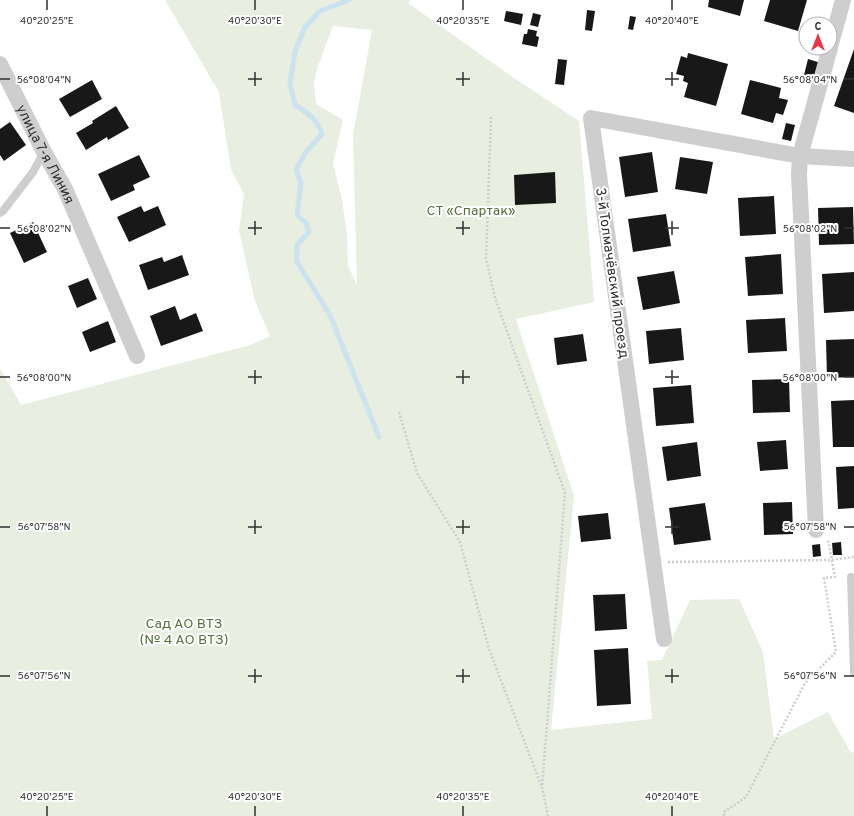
<svg xmlns="http://www.w3.org/2000/svg" width="854" height="816" viewBox="0 0 854 816" font-family="Overpass,sans-serif">
<style>
.green{fill:#e8eee0;fill-rule:evenodd}
.lines{fill:none;stroke-linecap:round;stroke-linejoin:round}
.stream{stroke:#cce2ee;stroke-width:5}
.building{fill:#181818}
.path{stroke:#cecece;stroke-width:2.5;stroke-dasharray:2 2;stroke-linecap:butt}
.lane{stroke:#cecece;stroke-width:8}
.street{stroke:#cecece;stroke-width:16}
.ticks{fill:none;stroke:#313131;stroke-width:1.5}
.labels{text-anchor:middle;stroke-width:4;stroke-linejoin:round;paint-order:stroke}
.street-label{font-size:14px;fill:#313131;stroke:#fff}
.park-label{font-size:14px;fill:#566f3d;stroke:#fff}
.ticks-label{font-size:10px;text-anchor:middle;fill:#313131;stroke:#fff;stroke-width:4;stroke-linejoin:round;paint-order:stroke}
</style>
<rect width="100%" height="100%" fill="#fff"/>
<path class="green" d="M165,0H411L408,3L514,78L579,121L594,302L516,319L574,496L551,730L652,719L647,661L662,660L690,600L739,599L763,652L774,739L828,712L851,753L854,752V816H0V368L21,405L250,345L270,336L255,301L239,231L244,194L231,170L219,92ZM333,26L372,30L353,135L357,285L348,266L347,234L342,200L333,163L343,120L316,104L314,82L318,66Z"/>
<g class="lines">
<path class="stream" d="M349,0L320,11L305,27L295,52L290,83L295,105C308,113 317,119 322,134L306,152L296,170L301,183L297,215L306,223L309,232L297,245V262L330,315L379,437"/>
</g>
<path class="building" d="M709,0H744L740,16L708,7Z
M770,0H807L798,31L764,21Z
M587,10L595,11L592,31L585,30Z
M506,11L523,14L521,25L504,21Z
M533,13L541,15L538,27L530,25Z
M630,16L636,17L633,30L628,29Z
M528,29L537,31L536,36L539,37L537,47L522,44L524,34H527Z
M803,29L806,30V39L801,37Z
M854,49V113L834,106Z
M688,53L728,64L716,106L684,97L688,83L683,81L684,76L676,74L681,56L687,58Z
M558,59L567,60L564,85L555,84Z
M808,59L821,63L816,78L804,75Z
M92,80L102,99L70,117L59,99Z
M750,80L781,88L779,98L788,100L783,115L776,113L773,123L741,114Z
M116,106L129,128L108,140L107,137L86,150L76,133L93,123L92,121Z
M10,122L26,145L4,161L0,155V129Z
M786,123L795,125L791,141L782,139Z
M652,152L658,192L625,197L619,157Z
M139,155L150,177L133,185L135,190L111,201L98,174Z
M680,157L713,162L707,194L675,189Z
M555,172L556,203L515,205L514,175Z
M774,196L776,234L740,236L738,198Z
M141,206L144,212L158,206L166,225L129,242L117,217Z
M853,207L854,244L819,245L818,208Z
M666,214L671,246L633,252L628,219Z
M33,222L47,252L24,263L10,233Z
M781,254L783,294L748,296L745,257Z
M182,255L189,275L148,290L139,265L162,257L164,262Z
M674,271L680,303L643,310L637,277Z
M854,272V311L824,313L822,274Z
M88,278L97,299L77,308L68,286Z
M175,306L180,320L196,313L203,331L161,346L150,316Z
M785,318L787,351L748,353L746,320Z
M108,321L116,342L90,352L82,332Z
M681,328L684,360L649,364L646,331Z
M583,334L587,361L557,365L554,338Z
M854,339V377L827,378L826,340Z
M789,379L790,412L753,413L752,380Z
M691,385L694,423L656,426L653,388Z
M854,400V447H833L831,401Z
M786,440L788,469L760,471L757,442Z
M697,442L701,476L667,481L662,447Z
M854,466V508L838,509L836,467Z
M792,502L793,534L764,535L763,503Z
M705,503L711,540L674,545L669,508Z
M608,513L611,539L581,542L578,516Z
M841,542L842,555H833L832,543Z
M820,544L821,556L813,557L812,545Z
M625,594L627,629L595,631L593,595Z
M628,648L631,704L597,706L594,650Z"/>
<g class="lines">
<path class="path" d="M491,117L486,258L495,298L565,493L542,787L548,816
M399,412L417,473L460,542L489,649L541,785
M668,562L831,560L854,557
M724,816V812L746,797L805,683L836,652L824,578L835,577L828,540"/>
<path class="lane" d="M0,213L3,211L33,172L44,152
M851,577L854,672"/>
<g class="street">
<path d="M830,47L843,0"/>
<path id="s1" d="M0,64L44,152L65,189L137,356"/>
<path d="M816,530L799,174L800,156L830,48"/>
<path d="M664,639L591,118L800,156L854,159"/>
</g>
</g>
<path class="ticks" d="M47,0V10M255,0V10M463,0V10M672,0V10M255,72V86M463,72V86M672,72V86M0,79H10M248,79H262M456,79H470M665,79H679M844,79H854M255,221V235M463,221V235M672,221V235M0,228H10M248,228H262M456,228H470M665,228H679M844,228H854M255,370V384M463,370V384M672,370V384M0,377H10M248,377H262M456,377H470M665,377H679M844,377H854M255,520V534M463,520V534M672,520V534M0,527H10M248,527H262M456,527H470M665,527H679M844,527H854M255,669V683M463,669V683M672,669V683M0,676H10M248,676H262M456,676H470M665,676H679M844,676H854M47,806V816M255,806V816M463,806V816M672,806V816"/>
<g class="labels">
<g class="street-label">
<text dy="5" stroke="none"><textPath href="#s1" startOffset="101">улица 7-я Линия</textPath></text>
<text transform="translate(613 273) rotate(82)" y="5">3-й Толмачёвский проезд</text>
</g>
<g class="park-label">
<text x="471" y="215">СТ «Спартак»</text>
<text x="184" y="628">Сад АО ВТЗ<tspan x="184" dy="16">(№ 4 АО ВТЗ)</tspan></text>
</g>
</g>
<g class="ticks-label">
<text x="47" y="24">40°20'25"E</text>
<text x="255" y="24">40°20'30"E</text>
<text x="463" y="24">40°20'35"E</text>
<text x="672" y="24">40°20'40"E</text>
<text x="44" y="83">56°08'04"N</text>
<text x="810" y="83">56°08'04"N</text>
<text x="44" y="232">56°08'02"N</text>
<text x="810" y="232">56°08'02"N</text>
<text x="44" y="381">56°08'00"N</text>
<text x="810" y="381">56°08'00"N</text>
<text x="44" y="530">56°07'58"N</text>
<text x="810" y="530">56°07'58"N</text>
<text x="44" y="679">56°07'56"N</text>
<text x="810" y="679">56°07'56"N</text>
<text x="47" y="800">40°20'25"E</text>
<text x="255" y="800">40°20'30"E</text>
<text x="463" y="800">40°20'35"E</text>
<text x="672" y="800">40°20'40"E</text>
</g>
<g transform="translate(818 36)"><circle r="19" fill="#ffffff" stroke="#adadad"/>
<path d="M0-3L7 15L0 10L-7 15Z" fill="#e83447"/>
<text y="-6" font-size="11" font-weight="bold" text-anchor="middle" fill="#313131">С</text>
</g>
</svg>
